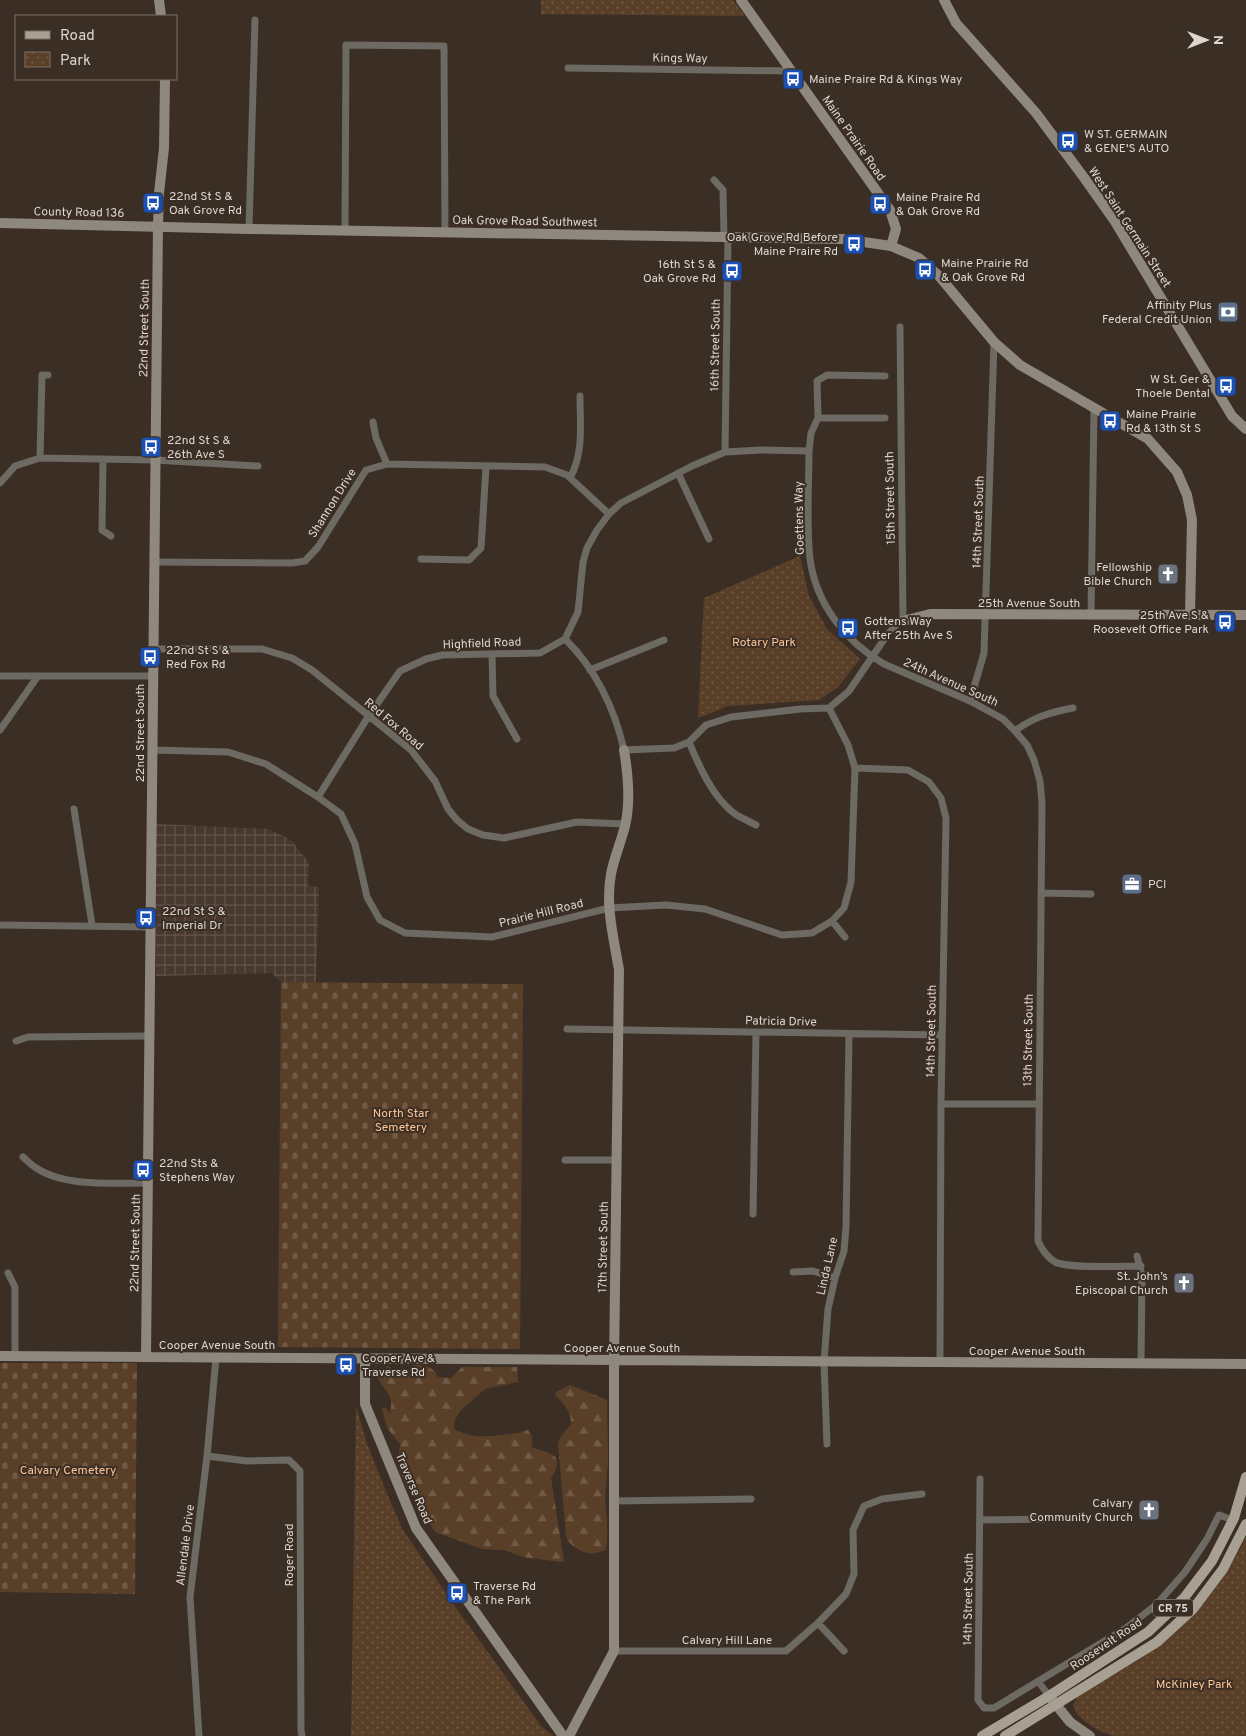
<svg xmlns="http://www.w3.org/2000/svg" width="1246" height="1736" viewBox="0 0 1246 1736" font-family="Overpass,sans-serif">
<style>
.industrial{fill:url(#industrial-grid)}
.forest{fill:url(#forest-firs)}
.cemetery{fill:url(#cemetery-stones)}
.park{fill:url(#park-dots)}
.lines{fill:none;stroke-linecap:round;stroke-linejoin:round}
.street{stroke:#6d6963;stroke-width:7}
.secondary{stroke:#8e887e;stroke-width:10}
.primary{stroke:#a8a093;stroke-width:10}
.labels{text-anchor:middle;stroke-width:4;stroke-linejoin:round;paint-order:stroke}
.shield{fill:#3b2f25;stroke:#aca39c;stroke-width:1}
.shield-label{font-size:11px;font-weight:bold;fill:#ddd5cf}
.street-label{font-size:12px;fill:#ddd5cf;stroke:#3b2f25}
.poi-label{font-size:12px;fill:#ddd5cf;stroke:#3b2f25;text-anchor:start}
.park-label{font-size:12px;fill:#fec494;stroke:#3b2f25}
</style>
<defs>
<pattern id="industrial-grid" width="8" height="8" patternUnits="userSpaceOnUse" patternTransform="scale(1.25)"><rect width="8" height="8" fill="#49382e"/><path d="M0 4h8M4 0v8" fill="none" stroke="#63544b"/></pattern>
<pattern id="forest-firs" width="22" height="20" patternUnits="userSpaceOnUse" patternTransform="scale(1.25)"><rect width="22" height="20" fill="#5a3f28"/><path d="M5 1l3.5 6h-7zM16 11l3.5 6h-7z" fill="#715a46"/></pattern>
<pattern id="cemetery-stones" width="16" height="16" patternUnits="userSpaceOnUse" patternTransform="scale(1.25)"><rect width="16" height="16" fill="#5a3f28"/><path d="M2 7V4a2 2 0 0 1 4 0v3zM10 15v-3a2 2 0 0 1 4 0v3z" fill="#715a46"/></pattern>
<pattern id="park-dots" width="8" height="8" patternUnits="userSpaceOnUse" patternTransform="scale(1.25)"><rect width="8" height="8" fill="#5a3f28"/><path d="M2 2h.1M6 6h.1" fill="none" stroke="#715a46" stroke-width="1.8" stroke-linecap="round"/></pattern>
</defs>
<rect width="100%" height="100%" fill="#3b2f25"/>
<path class="industrial" d="M156,824L269,829L291,840L309,863L308,886L319,887L316,982H281L272,973L156,976Z"/>
<path class="forest" d="M413,1365C424,1365 433,1366 438,1377L451,1378L462,1367H517L518,1382L485,1389L460,1411L455,1420L454,1429C474,1440 495,1436 517,1433C522,1433 523,1430 528,1430L532,1437V1447C538,1450 547,1451 553,1455C561,1460 556,1472 551,1478L564,1561L561,1562L523,1557L504,1550L482,1549L435,1532L426,1518L419,1502L408,1489L402,1476L398,1464L400,1444L387,1428L382,1409L385,1407L390,1414C390,1410 392,1405 391,1401C389,1391 379,1385 378,1375L388,1366C398,1372 412,1379 423,1372Z
M570,1385L607,1400L608,1461L605,1498L607,1521V1544L605,1550C600,1552 594,1554 588,1553C580,1552 568,1544 566,1536L558,1444L560,1438L571,1424C571,1410 564,1404 555,1395L556,1392Z"/>
<path class="cemetery" d="M281,982L523,984L520,1349L278,1347Z
M0,1363H137L135,1594L0,1592Z"/>
<path class="park" d="M541,0H733L745,16L541,14Z
M800,556L809,596L827,629L860,659L838,687L819,700L728,706L698,718L704,598Z
M356,1406L367,1444L387,1494L403,1530L454,1605L541,1726L553,1736H351Z
M1246,1537V1736H1113C1100,1732 1075,1719 1073,1705L1079,1695C1110,1676 1145,1659 1172,1635C1204,1608 1228,1574 1246,1537Z"/>
<g class="lines">
<path class="street" d="M568,68L791,71
M714,180L723,190L724,238
M249,229L255,20
M345,231L346,45L444,46L445,232
M818,418H885
M373,422L376,438L387,464
M809,451L811,433L818,418L817,381L827,375L885,376
M725,452L728,238
M40,458L42,375H48
M103,459L102,530L111,536
M678,473L709,539
M570,478C584,453 580,424 580,396
M0,483L15,466L40,458L155,460L258,466
M421,559L469,560L481,548L486,467
M154,562L292,563L305,561L318,547L366,470L387,464L545,467L567,475L609,514
M1091,616L1094,408
M565,639L578,612L583,562L587,548L597,530L609,514L621,503L692,466L725,452L761,450L809,451C809,486 806,524 810,559C816,604 846,642 884,664L970,701L1003,719L1015,731L1027,745L1034,760L1040,781L1042,803L1038,1241C1042,1250 1047,1257 1055,1262C1069,1269 1123,1266 1141,1266
M565,639C595,668 615,709 624,750L674,748L689,742L706,725L731,717L800,709L829,708L849,691L887,635L898,623L903,621L900,327
M154,649H262L292,658L312,670L411,750L435,781L448,809L457,820L468,829L483,835L504,838L577,822L626,824
M492,654L493,696L517,739
M590,670L664,640
M0,676H153
M970,701L984,653L994,342
M0,730L38,676
M1015,731C1033,717 1052,712 1073,708
M689,742C699,766 713,798 735,814C741,818 749,821 756,825
M152,750L228,752L266,764L318,797L341,814L355,844L367,897L380,920L405,933L492,937L609,908L666,905L705,909L782,935L812,933L832,921L844,908L851,882L855,768L848,745L829,708
M855,768L908,770L929,782L941,798L946,818L941,1104L940,1363
M318,797L368,717L400,671L426,659L442,655L540,653L565,639
M74,809L92,925
M1041,893L1091,894
M832,921L845,937
M0,925L150,927
M567,1029L942,1035
M16,1041L28,1037L149,1036
M941,1104H1038
M23,1157C28,1161 32,1166 38,1169C66,1187 115,1183 148,1183
M565,1160H617
M753,1214L756,1032
M1137,1256L1142,1275L1141,1364
M793,1272L813,1271L835,1278
M8,1273L15,1287V1356
M827,1444L824,1362L828,1309L835,1278L844,1251L846,1227L849,1034
M207,1456L247,1461L289,1460L300,1471L301,1731L302,1736
M980,1479L978,1700L984,1708H994L1126,1628L1156,1605L1185,1572L1207,1539L1219,1515L1233,1520
M613,1501L751,1499
M980,1520L1060,1519
M818,1623L844,1651
M614,1651H786L818,1623L846,1594L854,1574L853,1530L864,1506L882,1499L922,1494
M1038,1681L1049,1696
M199,1736L190,1597L207,1456L216,1358"/>
<path class="secondary" d="M159,0L161,16
M741,0L890,210L896,229L891,246
M944,0L956,23L1036,113L1085,179L1114,220L1232,416L1246,429
M0,223L249,229L843,239L891,246L919,258L939,276L994,342L1020,365L1148,439L1177,472L1187,495L1192,520L1190,615
M903,621L930,614L1246,615
M0,1356L1246,1364
M146,1357L158,226L159,193L164,148L165,79
M365,1358V1404L416,1528L563,1736
M1049,1696L1070,1722L1090,1736
M569,1736L614,1651V1366L619,970C614,939 605,906 611,874C614,858 621,842 625,826C631,802 628,774 624,750"/>
<path class="primary" d="M982,1736L1049,1696L1148,1632L1184,1598L1212,1561L1234,1518L1246,1477
M1005,1736L1157,1642L1193,1609L1223,1569L1246,1524"/>
</g>
<defs>
<g id="bus-square" transform="scale(1.125)"><rect x="-9" y="-9" width="18" height="18" rx="4" fill="#1a4fb4" stroke="#3b2f25"/><path d="M-5-6H5V4H4V6H2V4H-2V6H-4V4H-5ZM-3.5-4V0h7V-4ZM-3.5 1.2v1.5H-2V1.2ZM2 1.2v1.5H3.5V1.2Z" fill="#fff"/></g>
<g id="bank-square" transform="scale(1.125)"><rect x="-9" y="-9" width="18" height="18" rx="4" fill="#5c6f8a" stroke="#3b2f25"/><path d="M-6-4H6V4H-6ZM0-2.3a2.3 2.3 0 1 0 0 4.6a2.3 2.3 0 1 0 0-4.6Z" fill="#fff"/></g>
<g id="church-square" transform="scale(1.125)"><rect x="-9" y="-9" width="18" height="18" rx="4" fill="#6b7280" stroke="#3b2f25"/><path d="M-1.2-6h2.4v3.5h3.3v2.4h-3.3V6h-2.4V-.1h-3.3v-2.4h3.3Z" fill="#fff"/></g>
<g id="office-square" transform="scale(1.125)"><rect x="-9" y="-9" width="18" height="18" rx="4" fill="#5c6f8a" stroke="#3b2f25"/><path d="M-6-3h4V-5.5h4V-3h4V5H-6ZM-1-4.5V-3h2v-1.5ZM-6 0V1H6V0Z" fill="#fff"/></g>
</defs>
<g fill-rule="evenodd">
<use href="#bus-square" x="793" y="79"/>
<use href="#bus-square" x="1068" y="141"/>
<use href="#bus-square" x="153" y="203"/>
<use href="#bus-square" x="880" y="204"/>
<use href="#bus-square" x="854" y="244"/>
<use href="#bus-square" x="925" y="270"/>
<use href="#bus-square" x="732" y="271"/>
<use href="#bank-square" x="1228" y="312"/>
<use href="#bus-square" x="1226" y="386"/>
<use href="#bus-square" x="1110" y="421"/>
<use href="#bus-square" x="151" y="447"/>
<use href="#church-square" x="1168" y="574"/>
<use href="#bus-square" x="1225" y="622"/>
<use href="#bus-square" x="848" y="628"/>
<use href="#bus-square" x="150" y="657"/>
<use href="#office-square" x="1132" y="884"/>
<use href="#bus-square" x="146" y="918"/>
<use href="#bus-square" x="143" y="1170"/>
<use href="#church-square" x="1184" y="1283"/>
<use href="#bus-square" x="346" y="1365"/>
<use href="#church-square" x="1149" y="1510"/>
<use href="#bus-square" x="457" y="1593"/>
</g>
<g class="labels">
<rect class="shield" x="1153" y="1599.5" width="40" height="17" rx="4"/>
<g class="shield-label">
<text x="1173" y="1612">CR 75</text>
</g>
<g class="street-label">
<text transform="translate(680 58) rotate(1)" y="4">Kings Way</text>
<text transform="translate(854 138) rotate(55)" y="4">Maine Prairie Road</text>
<text transform="translate(79 212) rotate(1)" y="4">County Road 136</text>
<text transform="translate(525 221) rotate(1)" y="4">Oak Grove Road Southwest</text>
<text transform="translate(1130 227) rotate(57)" y="4">West Saint Germain Street</text>
<text transform="translate(144 328) rotate(-89)" y="4">22nd Street South</text>
<text transform="translate(715 345) rotate(-89)" y="4">16th Street South</text>
<text transform="translate(890 498) rotate(-91)" y="4">15th Street South</text>
<text transform="translate(332 503) rotate(-58)" y="4">Shannon Drive</text>
<text transform="translate(799 518) rotate(-91)" y="4">Goettens Way</text>
<text transform="translate(978 522) rotate(-88)" y="4">14th Street South</text>
<text x="1029" y="607">25th Avenue South</text>
<text transform="translate(482 643) rotate(-2)" y="4">Highfield Road</text>
<text transform="translate(951 682) rotate(24)" y="4">24th Avenue South</text>
<text transform="translate(394 724) rotate(40)" y="4">Red Fox Road</text>
<text transform="translate(140 733) rotate(-90)" y="4">22nd Street South</text>
<text transform="translate(541 913) rotate(-14)" y="4">Prairie Hill Road</text>
<text transform="translate(781 1021) rotate(1)" y="4">Patricia Drive</text>
<text transform="translate(931 1031) rotate(-89)" y="4">14th Street South</text>
<text transform="translate(1028 1040) rotate(-89)" y="4">13th Street South</text>
<text transform="translate(135 1243) rotate(-89)" y="4">22nd Street South</text>
<text transform="translate(603 1247) rotate(-89)" y="4">17th Street South</text>
<text transform="translate(827 1266) rotate(-77)" y="4">Linda Lane</text>
<text x="217" y="1349">Cooper Avenue South</text>
<text x="622" y="1352">Cooper Avenue South</text>
<text x="1027" y="1355">Cooper Avenue South</text>
<text transform="translate(414 1488) rotate(67)" y="4">Traverse Road</text>
<text transform="translate(185 1545) rotate(-83)" y="4">Allendale Drive</text>
<text transform="translate(289 1555) rotate(-90)" y="4">Roger Road</text>
<text transform="translate(968 1599) rotate(-89)" y="4">14th Street South</text>
<text x="727" y="1644">Calvary Hill Lane</text>
<text transform="translate(1106 1644) rotate(-34)" y="4">Roosevelt Road</text>
</g>
<g class="poi-label">
<text x="809" y="83">Maine Praire Rd &amp; Kings Way</text>
<text x="1084" y="138">W ST. GERMAIN<tspan x="1084" dy="14">&amp; GENE'S AUTO</tspan></text>
<text x="169" y="200">22nd St S &amp;<tspan x="169" dy="14">Oak Grove Rd</tspan></text>
<text x="896" y="201">Maine Praire Rd<tspan x="896" dy="14">&amp; Oak Grove Rd</tspan></text>
<text x="838" y="241" text-anchor="end">Oak Grove Rd Before<tspan x="838" dy="14">Maine Praire Rd</tspan></text>
<text x="941" y="267">Maine Prairie Rd<tspan x="941" dy="14">&amp; Oak Grove Rd</tspan></text>
<text x="716" y="268" text-anchor="end">16th St S &amp;<tspan x="716" dy="14">Oak Grove Rd</tspan></text>
<text x="1212" y="309" text-anchor="end">Affinity Plus<tspan x="1212" dy="14">Federal Credit Union</tspan></text>
<text x="1210" y="383" text-anchor="end">W St. Ger &amp;<tspan x="1210" dy="14">Thoele Dental</tspan></text>
<text x="1126" y="418">Maine Prairie<tspan x="1126" dy="14">Rd &amp; 13th St S</tspan></text>
<text x="167" y="444">22nd St S &amp;<tspan x="167" dy="14">26th Ave S</tspan></text>
<text x="1152" y="571" text-anchor="end">Fellowship<tspan x="1152" dy="14">Bible Church</tspan></text>
<text x="1209" y="619" text-anchor="end">25th Ave S &amp;<tspan x="1209" dy="14">Roosevelt Office Park</tspan></text>
<text x="864" y="625">Gottens Way<tspan x="864" dy="14">After 25th Ave S</tspan></text>
<text x="166" y="654">22nd St S &amp;<tspan x="166" dy="14">Red Fox Rd</tspan></text>
<text x="1148" y="888">PCI</text>
<text x="162" y="915">22nd St S &amp;<tspan x="162" dy="14">Imperial Dr</tspan></text>
<text x="159" y="1167">22nd Sts &amp;<tspan x="159" dy="14">Stephens Way</tspan></text>
<text x="1168" y="1280" text-anchor="end">St. John’s<tspan x="1168" dy="14">Episcopal Church</tspan></text>
<text x="362" y="1362">Cooper Ave &amp;<tspan x="362" dy="14">Traverse Rd</tspan></text>
<text x="1133" y="1507" text-anchor="end">Calvary<tspan x="1133" dy="14">Community Church</tspan></text>
<text x="473" y="1590">Traverse Rd<tspan x="473" dy="14">&amp; The Park</tspan></text>
</g>
<g class="park-label">
<text x="764" y="646">Rotary Park</text>
<text x="401" y="1117">North Star<tspan x="401" dy="14">Semetery</tspan></text>
<text x="68" y="1474">Calvary Cemetery</text>
<text x="1194" y="1688">McKinley Park</text>
</g>
</g>
<rect x="15" y="15" width="162" height="65" fill="#3b2f25" stroke="#7c7169"/>
<rect x="25" y="31" width="25" height="8" fill="#a8a093" stroke="#7c7169"/>
<text x="60" y="40" font-size="15" fill="#ddd5cf">Road</text>
<rect x="25" y="52" width="25" height="15" fill="url(#park-dots)" stroke="#7c7169"/>
<text x="60" y="65" font-size="15" fill="#ddd5cf">Park</text>
<g transform="translate(1206 40) rotate(90)" stroke="#3b2f25" stroke-width="4" paint-order="stroke">
<path d="M0-4L9 19L0 12L-9 19Z" fill="#ddd5cf"/>
<text y="-8" font-size="14" font-weight="bold" text-anchor="middle" fill="#ddd5cf">N</text>
</g>
</svg>
